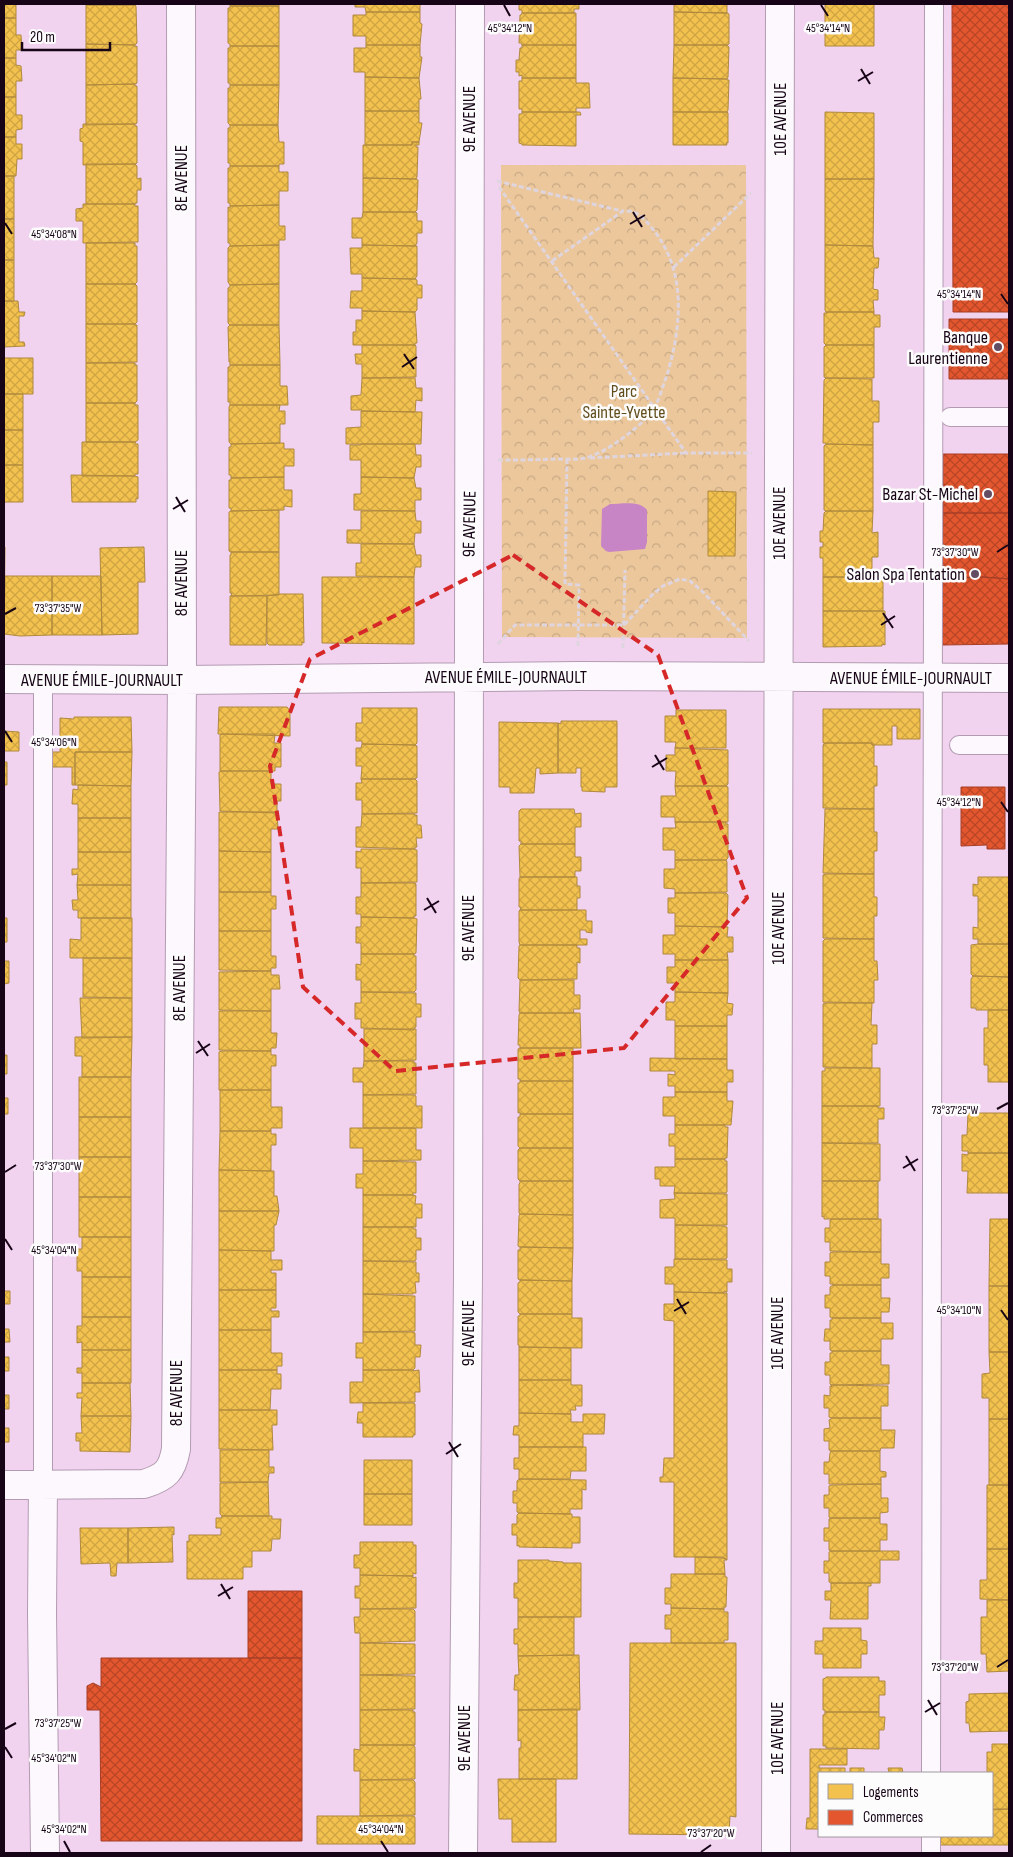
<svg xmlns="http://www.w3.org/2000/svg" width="1013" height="1857" viewBox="0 0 1013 1857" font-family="'Sofia Sans Condensed',sans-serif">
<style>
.park{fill:url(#park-crowns)}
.water{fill:#c885c6}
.homes{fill:url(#homes-cross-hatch);stroke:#b0893e}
.shops{fill:url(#shops-cross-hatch);stroke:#a63e27}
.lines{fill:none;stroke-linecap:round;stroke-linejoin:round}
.service-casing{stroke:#b39cb2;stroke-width:20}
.minor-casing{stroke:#b39cb2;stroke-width:30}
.path{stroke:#dfd5df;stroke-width:3;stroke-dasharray:5 2.5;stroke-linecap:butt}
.service{stroke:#fdf8fd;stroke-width:18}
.minor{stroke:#fdf8fd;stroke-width:28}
.marked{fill:none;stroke:#d62828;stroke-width:4;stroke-dasharray:10 6;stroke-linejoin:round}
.ticks{fill:none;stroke:#170517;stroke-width:2}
.poi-dot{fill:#634d63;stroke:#fcfcfc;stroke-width:2}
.labels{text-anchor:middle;stroke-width:5;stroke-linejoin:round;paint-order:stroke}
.street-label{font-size:18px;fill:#170517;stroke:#fcfcfc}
.poi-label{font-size:18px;fill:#170517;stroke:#fcfcfc;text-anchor:end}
.park-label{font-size:18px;fill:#604d1b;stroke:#fcfcfc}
.ticks-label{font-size:12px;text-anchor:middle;fill:#170517;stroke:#fcfcfc;stroke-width:5;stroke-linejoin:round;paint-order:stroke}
</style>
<defs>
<pattern id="park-crowns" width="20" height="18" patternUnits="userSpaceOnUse" patternTransform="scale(1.25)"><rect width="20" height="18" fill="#ebc79b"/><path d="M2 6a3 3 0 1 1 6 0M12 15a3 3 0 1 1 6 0" fill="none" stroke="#c9a985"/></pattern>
<pattern id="homes-cross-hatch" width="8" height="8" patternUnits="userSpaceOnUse" patternTransform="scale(1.25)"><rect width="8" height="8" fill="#f2c14e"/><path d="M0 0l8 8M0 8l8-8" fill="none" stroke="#cfa443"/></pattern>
<pattern id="shops-cross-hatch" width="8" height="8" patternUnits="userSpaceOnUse" patternTransform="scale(1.25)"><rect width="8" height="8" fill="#e4572e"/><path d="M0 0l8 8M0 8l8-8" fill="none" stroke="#b84626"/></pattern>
</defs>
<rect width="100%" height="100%" fill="#f1d2ef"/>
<path class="park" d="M501,165H746L747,638L502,637Z"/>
<path class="water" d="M610,504C621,504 640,500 647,510V542L645,549L609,552L606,551L601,546L602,509Z"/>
<path class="homes" d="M4,4H16V18H4Z
M86,4H135V5H86Z
M230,4H279V6H230Z
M355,4H420V12H366L365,7H355Z
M519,4H579V9H574V13H522V10H519Z
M674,4H727V13L674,12Z
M825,4H874V46H825Z
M86,5H135L136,6L137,43L135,45L86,44Z
M230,6H279V46H230V44L228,43V8H230Z
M366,12H420V23L422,24L420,45H366V36H353V15H366Z
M674,12L727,13L729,14V44L727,45H674Z
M522,13H576V45H522L521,43H519L520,15H521Z
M4,18H16V35H21L22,50H16V58H4Z
M86,44L135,45V47L137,46V83L135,84L86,85Z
M366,45H420V57H422L419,78L365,77V72H354V48H366Z
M522,45H576V78H522V75L519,76V72H516V60H519L520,48H522Z
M674,45H727L729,47L728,77L727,79L673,78Z
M230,46H279V85H230V83H228V48H230Z
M4,58H16V65L21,66L22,81H16V97H4Z
M365,77L419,78L421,99H419V111H365Z
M522,78H576V83H589L590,108H576V112H522V109H519V81H522Z
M673,78L727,79V80H729L728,110L727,112H673Z
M135,84V86H137V123L135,124L86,125V85Z
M230,85H279L278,125H230L228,123V88H230Z
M4,97H16V115H22V129L16,130V137H4Z
M365,111H419V123H422L419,142H412V145H365Z
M522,112H580L581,115H576V146L522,145V144L519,143V114H522Z
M673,112H727L728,113V143H726L727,145H673Z
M825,112L874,113V179H825Z
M83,124H135V126H137V163L135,164L83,165V142L80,141V129L83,128Z
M230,125H278L279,142H284V164H279V166H230V163H228V128H230Z
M4,137H16V144H22V159H17L16,176H4Z
M412,142H419V145H416V147H418L417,177L416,179L363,178V145H412Z
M86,164H135L137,166V179L141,178V190H137V203H135V204H86Z
M230,166H279V172H288V191H279V205L230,206V203H228V168H230Z
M4,176H14V219H4Z
M363,178L416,179L418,180L417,210L415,212H363Z
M825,179H874L873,246L825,245Z
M83,204H135V206H138V242L83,243V221H76V209L83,208Z
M279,205V226H285V240H279V245L230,246V243H228V207L230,208V206Z
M363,212H415L417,213V221H422V233H417V243L415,246L362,245V238H352V218H362Z
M4,219H14V260H4Z
M86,243H135V246H137V282L135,284H86Z
M279,245V284L230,285L228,282V248L230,246Z
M362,245L417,246V276L415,279L362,278V274H351L350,248H362Z
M825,245L873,246L874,258H879L878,268H874L873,289L878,290V300H873L874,312H826L825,310Z
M4,260H14V301H4Z
M362,278L415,279L417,280V285H422V298H417V310L415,312L362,311V308H350L351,291H362Z
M86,284H135L137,286V322L135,324H86Z
M279,284V325H230L228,323V288L230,287V285Z
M4,301H18L19,312H25L24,316H19V342H24L25,346L4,347Z
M362,311L415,312L417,343H415V345H353V332H356V320H362Z
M826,312H874V315H880V327H874V345H826L824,343V313H827Z
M86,324H135V325H137V362L86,363Z
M230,325H279L280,365H230V362H229L228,327Z
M362,345H415L416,346V377L362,378V364H356L355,354H362Z
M826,345H874V378H826L824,377V347Z
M4,358H33V394H4Z
M86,363H135V365H137V401L135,403H86Z
M230,365H280V386H287L288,405H230V402H228V367H230Z
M362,378H415L416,388H422V401L416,400L415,412L361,411L362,410H351V396L361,395Z
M826,378L872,379V401H879V422H873V445L826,444V443H823L824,380Z
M4,394H23V430H4Z
M86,403H135V405H138V440L135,442H86Z
M230,405H280L279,411H285V424H280V443L231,444L229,442V407Z
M361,411L422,412L421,444H346V428L361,427Z
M4,430H23V465H4Z
M82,442H135L136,444H138V474H135V476H82Z
M284,443V449H294V466H284V477L231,478V475H229V447H231V444Z
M361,444H415L416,455H421V467H416L414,478L361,477V460H350V445H361Z
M826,444L873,445V511H826L824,510V446Z
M4,465H23V502H4Z
M71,475L135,476L138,477V499L136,498V502H72Z
M284,477V490H292V507L284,506V510L231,511V508H229V480H231V478Z
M361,477L414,478L416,488H421V500H415V511L354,510V494H361Z
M708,491L736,492L735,556H708Z
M279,510V552H231L229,551V512L231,511Z
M361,511H415L416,521H421V533H415L414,544L347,543V530H361Z
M826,511H873L872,533L878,532V557H872V577H823V558H820V547H823V542H820V531H823L824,513Z
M361,544H414L416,555H421V567H415L414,577L356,576V563H361Z
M4,547H5L4,633Z
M144,547L145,582H138V634L102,635L100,548Z
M231,552H279V595L231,596L232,593H230V555H231Z
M5,576H52V635L20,636L4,634Z
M52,576H101L102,635H52Z
M322,577H414V644L322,643Z
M823,577H883V611H823Z
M279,594H303L304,643L302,642V645H269L267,643V596Z
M230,596H267L266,645H230Z
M823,611H885V645L882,644V646L823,647Z
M219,707H287L290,711V736L218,734Z
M362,708H417V743L415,745L362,744V741H356V723H362Z
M823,709H920V739H897V726H892V745H872V743H823Z
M676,710H726V748H675L676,742H665V716H676Z
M74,717H131L132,752H75V785H72V767H52V752H60V718L74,719Z
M561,721H617V787H605V792L582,791V787H581V768H576V773H558V723L561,724Z
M499,722L558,723V773L540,774V768H536L534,793H510V787H499Z
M4,731L19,732V751H4Z
M222,734H275L274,743H281V767H275V771H220V735Z
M825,743H872V745H874V766H877V786H874V809L823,808V745Z
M362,744L415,745L417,746V778H415V779H361L362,766H356V748H361Z
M675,748L728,750V784L726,786H675L676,771H666V755H675Z
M75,752H132L131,786L75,785Z
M4,762H7V785H4Z
M222,771H271V784H281V801H277V813L220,811L219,772Z
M361,779H415L417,781V813L362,814V800H356V783H362Z
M78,785L131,786V818H78V804H72L73,789L78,790Z
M675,786H726L728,787V822H675V817H661V796H676Z
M521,809H574L575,814L581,813V827H575V844H521V841H519V811Z
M825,809H874V832H877V851H874V874L823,873Z
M219,812H277L278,829H271V852L219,851Z
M362,814H415V816L417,815V825H421L422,838H416L417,847H415V849L356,847V827H361Z
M78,818H131V852H78Z
M675,822H726V824H728V858L726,860H675V850H663V828H676Z
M521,844H575V857H581V871H575V877H520L519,846Z
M361,849H415V850H417V882L361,883V868H356V851L361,852Z
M219,851L271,852V892H219Z
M78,852H131V885H77L78,874L72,875V869H78Z
M675,860H726L727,862V892L675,893V889L664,888V869H675Z
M825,874H874V897H877V916H874V939L823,938V875Z
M520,877H577V886H580V898H577V910H520L521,907H519V879Z
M978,877H1009V944H978V939H973V927L978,928V896H973V884L978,885Z
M361,883H415L416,884V916H414V918L361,917V914H356V897H361Z
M77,885H131V918H78V910H73L72,900H78Z
M219,892H271V896H276V909H271V931H219Z
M675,893H726L728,895L727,925H726V927L675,926V913H668V898H675Z
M520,910H586V921H592V933L586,932V930H580V939H587V945H520L519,942V911Z
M361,917L414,918L417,919L416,953L414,954H361V943H356V927H361Z
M4,918H7V942H4Z
M81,918H132V958H70V939L81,940Z
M675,926L728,927L727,937H733V952H727L728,960H675V954H663V935H675Z
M219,931H271V956H276V968H271V971L219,970Z
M825,939H874V961H877L878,980H874V1003L823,1002V941Z
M978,944H1009V977L973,976L971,974V945Z
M520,945H577V948H580V963L577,962V979L520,980L518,978L519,946Z
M361,954H414V956H416V990L414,992H361V980H356V964L361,965Z
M83,958H132V998L83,997Z
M675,960H728V993L675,992V983H667V967H675Z
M4,961H9V983L4,984Z
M271,971V975H279L280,989H271V1011L219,1010V972Z
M973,976L1009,977V1010H976V1008H971V979Z
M520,980H574V995H580V1009H573L574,1013H520L519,1011Z
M361,992L416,993V1004H421V1017H416V1027L414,1028V1030L361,1028V1019H355V1003H361Z
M675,992L728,993L727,1003L733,1004L732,1015H727V1026H675V1020H666V1002H675Z
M80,998H132V1037L82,1038Z
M825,1003H872L871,1025H877V1044H872V1068L823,1067V1004Z
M988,1010H1009V1082H988V1065H984V1028H988Z
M219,1011H271V1033H277L276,1048H271V1051L219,1050Z
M520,1013H580L581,1048H520V1045H518L519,1015Z
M675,1026H727V1059H675Z
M364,1029H416V1060L364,1061Z
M75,1037H132L131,1077H82V1056H75Z
M520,1048H573V1081H520V1079H518V1049Z
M222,1051H271V1055H276V1066H271V1090H219V1052Z
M4,1055H7V1074H4Z
M650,1058L727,1059V1070H733V1082H727V1092H675V1086H668V1074L675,1075V1071H650Z
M364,1061H414V1063H416V1094L363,1095V1082H353V1068H363Z
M825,1068H880V1106H822V1071H825Z
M79,1077H131V1117H79Z
M520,1081H573V1114H520V1112L518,1113V1083H520Z
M220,1090H271V1107H282V1128H271V1131H220Z
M675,1092H727V1101H733L731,1125H675V1116H663V1097H675Z
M363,1095H414L416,1096V1106H422V1128H363Z
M4,1098H8V1114H4Z
M822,1106H878V1108H884V1119H878V1143H822Z
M968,1113H1009V1153H968V1151H962V1135H967Z
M520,1114H573V1148H520L518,1146V1117H520Z
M79,1117H131V1157H79Z
M675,1125H725V1127H728L727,1158H725V1159H675V1146H669V1134H675Z
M350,1128H413L416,1129V1150H421V1160L363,1161V1148H350Z
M220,1131H271V1134H276V1145H271V1171L219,1170Z
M822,1143L880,1144V1181H822Z
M520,1148H573V1181H520L518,1179V1150Z
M968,1153H1009V1193H967L968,1171H962V1154L968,1155Z
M79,1157H131V1197H79Z
M675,1159H725V1161H727V1192L725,1193H674L675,1186H660V1179H655V1167H675Z
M363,1161L416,1162V1193H413V1195H363V1188H356V1174H363Z
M219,1170L274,1171V1196H277L279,1211H219Z
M520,1181H573V1215L520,1214L519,1213V1184L520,1183Z
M822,1181H878V1219H824V1216L822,1217Z
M674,1193L727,1194V1225H675V1218H660V1200L675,1199Z
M363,1195H413L416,1196L415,1204H422V1218H416V1227H363Z
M79,1197H131V1237H79Z
M219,1211H279L276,1225H274V1251L219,1250Z
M520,1214L573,1215V1248L520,1247L518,1246L519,1216Z
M833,1219H881V1252L830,1251V1242H825V1228H830V1220Z
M990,1219H1009V1286H989Z
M675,1225L725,1226V1227H727V1258L725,1259H675Z
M363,1227H413V1229H416V1238H421V1250H416V1260L414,1261H363Z
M82,1237H131V1277H82V1271H77V1249H82Z
M520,1247L573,1248L572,1281L520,1280L518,1279V1250H520Z
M219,1250L271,1251V1260H282V1270H271V1273H276V1290H219Z
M833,1252H881V1264H889V1278H881V1285H833V1284H830V1276H825V1262H830V1253Z
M674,1259L727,1260V1269H732V1282H727V1292L724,1291V1293L674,1292V1284H665V1267H674Z
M363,1261L416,1262V1273H419V1282H415L416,1293H413V1294H363Z
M82,1277H131V1317H82Z
M520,1280L572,1281V1314H520L518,1312V1283L520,1282Z
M4,1283V1291H10V1304H4V1317Z
M833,1285H881V1298H890L889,1312H881V1318H832L830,1317V1308H825V1295H830V1287Z
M989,1286H1009V1352H989Z
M219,1290H276V1308H271V1311H279V1317H271V1330H219Z
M674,1292L727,1293V1560L722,1557H674V1482H660V1477H663L664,1458H674V1321L664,1320V1304H674Z
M363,1294L415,1296V1331L363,1332Z
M520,1314H572V1318H582V1348L519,1347V1345H518V1316H520Z
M4,1317V1329H9L10,1342H4V1350Z
M82,1317H131V1350H82V1342L77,1343V1326H82Z
M832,1318H881V1323H893V1339H881V1351H832L830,1350V1341H824L825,1329H830V1320H832Z
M219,1330H271V1353H282V1366H277V1370H219Z
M363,1332H413L415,1333V1345H421L420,1357H415V1368L413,1370H363V1358H356V1343H363Z
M519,1347L571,1348V1380H519Z
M4,1350V1357H9V1371H4V1383Z
M82,1350H131V1383H82V1373H77V1368H82Z
M832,1351H881V1365H889V1384L831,1385L830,1384V1375H825V1362H830V1353H832Z
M989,1352H1009V1419H989V1398H982V1374L990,1373Z
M219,1370H277V1374H281V1389H271L270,1410H219Z
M363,1370H413V1371L419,1370L420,1392H415V1402L350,1403V1382H363Z
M519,1380H571V1385H582V1406H575L576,1410H570L571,1414L519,1413Z
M4,1383V1395H9V1409H4Z
M82,1383H130L131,1416H81L82,1398H77V1393H82Z
M831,1385L888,1386V1406H881V1418H832L829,1417V1408H824V1395L830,1396V1386L832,1387Z
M363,1403H413L415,1404V1435H413V1437H363V1423H357L358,1412H363Z
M219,1410H277V1425H272L273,1450L219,1449Z
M519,1413L571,1414V1422H583V1414H605L604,1434H583V1447H519V1435H513L514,1426H519Z
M81,1416H131L130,1452L80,1451V1441H76V1433H82Z
M832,1418H881V1430H895L894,1448H881L880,1451H831L829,1450V1441H824V1429L830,1428L829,1420Z
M989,1419H1009V1485H989Z
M4,1428H9V1442H4Z
M519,1447H586V1471H571L570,1479H519V1469H514V1458H519Z
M220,1450H269V1467H274V1473H269L268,1482H220Z
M831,1451H880V1471L886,1472V1477H881V1484H829V1474H824V1462H829L830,1453Z
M364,1460H412V1494H364Z
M519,1479L586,1480V1490L582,1489V1509H570V1514L519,1513L517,1512V1503H513V1491H517V1481Z
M268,1482L269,1516H222L220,1514V1483Z
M881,1484V1498H888V1512L880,1513V1518H831L829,1517V1508H824V1495H829V1486L832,1485Z
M987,1485H1009V1549H987Z
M364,1494H412V1525H364Z
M519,1513L572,1514V1517H580V1543H572V1548L519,1547V1545L517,1546V1535H512V1524H517V1515Z
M222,1516H272V1519H281L280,1539H272L271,1551H252V1567H243V1579H187V1541L189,1542V1535H221V1528H216V1518H221Z
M831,1518H880V1524H887V1540H880V1551H831L829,1550V1541H824V1528H829V1519Z
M174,1527V1535L172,1534L173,1562L128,1563V1528Z
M80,1528H128V1563H117L116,1576H111L110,1563L81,1564Z
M360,1542H413V1545H416V1574L413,1573V1576L360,1575V1568H354V1555H360Z
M987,1549H1009V1600L980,1599V1580H987Z
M831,1551H899V1560H880V1583H831L829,1582V1573H824V1561H829V1552Z
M695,1557L725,1558L727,1560H724L725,1574H695Z
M518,1560H549V1561L563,1562V1563H581V1617H518V1598H514V1583H518Z
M671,1574H725V1577H727L726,1607H724V1609L671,1608V1604H665V1588H671Z
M360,1575L413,1576V1578L416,1577V1608L360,1609V1598H355V1586H360Z
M831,1583H871V1586H868V1619H830L831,1600H825V1591H831Z
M987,1600H1009V1671L987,1672L986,1654H981V1617H987Z
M671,1608L724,1609V1612H728V1640H724V1643H671V1629H665V1615H671Z
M360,1609H413L415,1611V1641L360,1643V1633H355L354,1617H360Z
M518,1617H574V1655L518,1656V1644H514V1629H518Z
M823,1628H861V1640L867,1641V1654H861V1668H823V1654H815V1641H823Z
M360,1643L415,1644V1674L360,1675Z
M630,1643H736V1817L730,1816L729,1835L629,1834Z
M579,1655L580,1710H518V1690H514L515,1675H519L518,1656Z
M360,1675L415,1676V1709L360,1710Z
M826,1677H879V1681H885V1695H879V1712H825V1710H823V1679L826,1678Z
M1009,1693V1731L970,1732L969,1723H966V1702L969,1701V1694Z
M577,1709V1779H519V1748H521V1740L518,1741V1710Z
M360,1710H413V1712H415V1745H360Z
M825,1712H879V1717H885L884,1730H879V1749L826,1748V1746H823V1715L825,1714Z
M992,1744H1009V1809L992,1810V1773H987V1752H992Z
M360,1745H413L415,1747V1779L360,1780V1771H354V1749L360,1750Z
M810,1749H847V1765H819V1768H845V1773H819V1829H806L807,1818H810Z
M850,1768H864V1773H850Z
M888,1768H902L903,1773H889Z
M498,1779H556V1842H512V1819H499Z
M360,1780H413L415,1782V1815L360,1816Z
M992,1809H1009V1845H940V1836H992Z
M317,1816H413L415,1817V1844H317Z"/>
<path class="shops" d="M952,4H1009V312H953Z
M949,319H1009V379H949Z
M943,454H1009V513H943Z
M943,513H1009V579L984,577L942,578Z
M984,577L1009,579V644L942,645V578Z
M961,787H1005V849H987V845L961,846Z
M248,1591H302V1658H248Z
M101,1658H302V1841H101L100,1710H87V1686L93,1683L101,1687Z"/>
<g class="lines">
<g class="service-casing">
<path id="service" d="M950,417H1009
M959,745H1009
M43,1484V679
M931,1773L934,4
M931,1836V1853"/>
</g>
<g class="minor-casing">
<path id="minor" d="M4,679L182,680L578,676L1009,678
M43,1484L42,1614L45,1853
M4,1485L144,1484C166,1477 172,1471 176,1449L182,680L181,4
M463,1853L468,1276L470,4
M776,1853L780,4"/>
</g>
<path class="path" d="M497,181L622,211
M499,187L686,453H752
M674,267L751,193
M590,458L686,453
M567,459L565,584L579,585L578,648
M498,460C517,460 536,460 555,459C565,459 576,460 585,458C605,454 645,424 655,407C660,397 663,385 667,375C682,325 687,269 651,227C643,217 636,210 623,211L552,261
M498,644L515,625H624L652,595L663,586L680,579L690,581L702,591L749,641
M623,648L625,570"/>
<use href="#service" class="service"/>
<use href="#minor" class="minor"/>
</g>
<path class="marked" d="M513,555L658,655L747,898L624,1048L395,1071L303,987L270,766L310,659Z"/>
<path class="ticks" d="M504,5L510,16M821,5L828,16M861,69L870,84M858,81L873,72M633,212L642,227M5,223L12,234M630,224L645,215M1001,294L1008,304M404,354L414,369M402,367L417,357M176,497L185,512M173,509L188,500M997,552L1008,545M883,613L893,628M5,614L16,608M881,625L895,616M5,731L12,742M655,755L664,770M652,767L667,758M1001,802L1008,812M427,898L436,913M424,910L439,901M198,1041L208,1056M196,1053L210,1044M997,1109L1008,1103M906,1156L915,1171M903,1168L918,1159M5,1172L16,1165M5,1239L12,1250M677,1299L686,1314M1001,1310L1008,1320M674,1311L689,1302M449,1442L458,1457M446,1454L461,1444M221,1584L230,1599M218,1596L233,1587M997,1667L1008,1660M928,1700L937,1715M925,1712L940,1703M5,1729L16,1723M5,1747L12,1758M64,1841L70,1852M381,1841L388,1852M701,1852L711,1845"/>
<g class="poi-dot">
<circle cx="998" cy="347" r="5"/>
<circle cx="988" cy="494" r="5"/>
<circle cx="975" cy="574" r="5"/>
</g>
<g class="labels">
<g class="street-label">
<text transform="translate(469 119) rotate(-90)" y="6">9E AVENUE</text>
<text transform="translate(780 119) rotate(-90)" y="6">10E AVENUE</text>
<text transform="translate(181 178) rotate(-90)" y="6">8E AVENUE</text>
<text transform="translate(779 523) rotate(-90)" y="6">10E AVENUE</text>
<text transform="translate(469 524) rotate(-89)" y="6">9E AVENUE</text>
<text transform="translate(181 583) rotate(-90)" y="6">8E AVENUE</text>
<text x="506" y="683">AVENUE ÉMILE-JOURNAULT</text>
<text x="911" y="684">AVENUE ÉMILE-JOURNAULT</text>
<text x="102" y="686">AVENUE ÉMILE-JOURNAULT</text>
<text transform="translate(468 928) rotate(-90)" y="6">9E AVENUE</text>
<text transform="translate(778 928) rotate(-90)" y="6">10E AVENUE</text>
<text transform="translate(179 988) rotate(-90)" y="6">8E AVENUE</text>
<text transform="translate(468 1333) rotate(-90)" y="6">9E AVENUE</text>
<text transform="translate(777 1333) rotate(-90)" y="6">10E AVENUE</text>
<text transform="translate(176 1393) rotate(-90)" y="6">8E AVENUE</text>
<text transform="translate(464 1738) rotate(-90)" y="6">9E AVENUE</text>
<text transform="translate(777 1738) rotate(-90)" y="6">10E AVENUE</text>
</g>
<g class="poi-label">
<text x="988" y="343">Banque<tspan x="988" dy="21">Laurentienne</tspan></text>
<text x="978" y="500">Bazar St-Michel</text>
<text x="965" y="580">Salon Spa Tentation</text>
</g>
<g class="park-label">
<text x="624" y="397">Parc<tspan x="624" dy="21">Sainte-Yvette</tspan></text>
</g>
</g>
<g class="ticks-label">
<text x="510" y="32">45°34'12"N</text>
<text x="828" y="32">45°34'14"N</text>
<text x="54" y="238">45°34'08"N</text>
<text x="959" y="298">45°34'14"N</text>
<text x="955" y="556">73°37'30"W</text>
<text x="58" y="612">73°37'35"W</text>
<text x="54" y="746">45°34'06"N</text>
<text x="959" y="806">45°34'12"N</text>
<text x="955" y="1114">73°37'25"W</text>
<text x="58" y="1170">73°37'30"W</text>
<text x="54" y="1254">45°34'04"N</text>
<text x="959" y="1314">45°34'10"N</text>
<text x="955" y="1671">73°37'20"W</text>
<text x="58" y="1727">73°37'25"W</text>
<text x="54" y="1762">45°34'02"N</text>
<text x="64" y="1833">45°34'02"N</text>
<text x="381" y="1833">45°34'04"N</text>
<text x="711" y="1837">73°37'20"W</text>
</g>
<rect width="1013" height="1857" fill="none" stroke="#170517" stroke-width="10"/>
<rect x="818" y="1772" width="175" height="65" fill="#fcfcfc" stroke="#a099a0"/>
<rect x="828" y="1784" width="25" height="15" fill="#f2c14e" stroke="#a099a0"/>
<text x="863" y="1797" font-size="15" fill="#170517">Logements</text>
<rect x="828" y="1810" width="25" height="15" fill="#e4572e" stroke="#a099a0"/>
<text x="863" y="1822" font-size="15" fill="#170517">Commerces</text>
<path d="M22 42v8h88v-8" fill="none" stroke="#170517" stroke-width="2.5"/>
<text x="30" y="42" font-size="15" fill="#170517" stroke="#fcfcfc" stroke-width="4" paint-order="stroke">20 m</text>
</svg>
